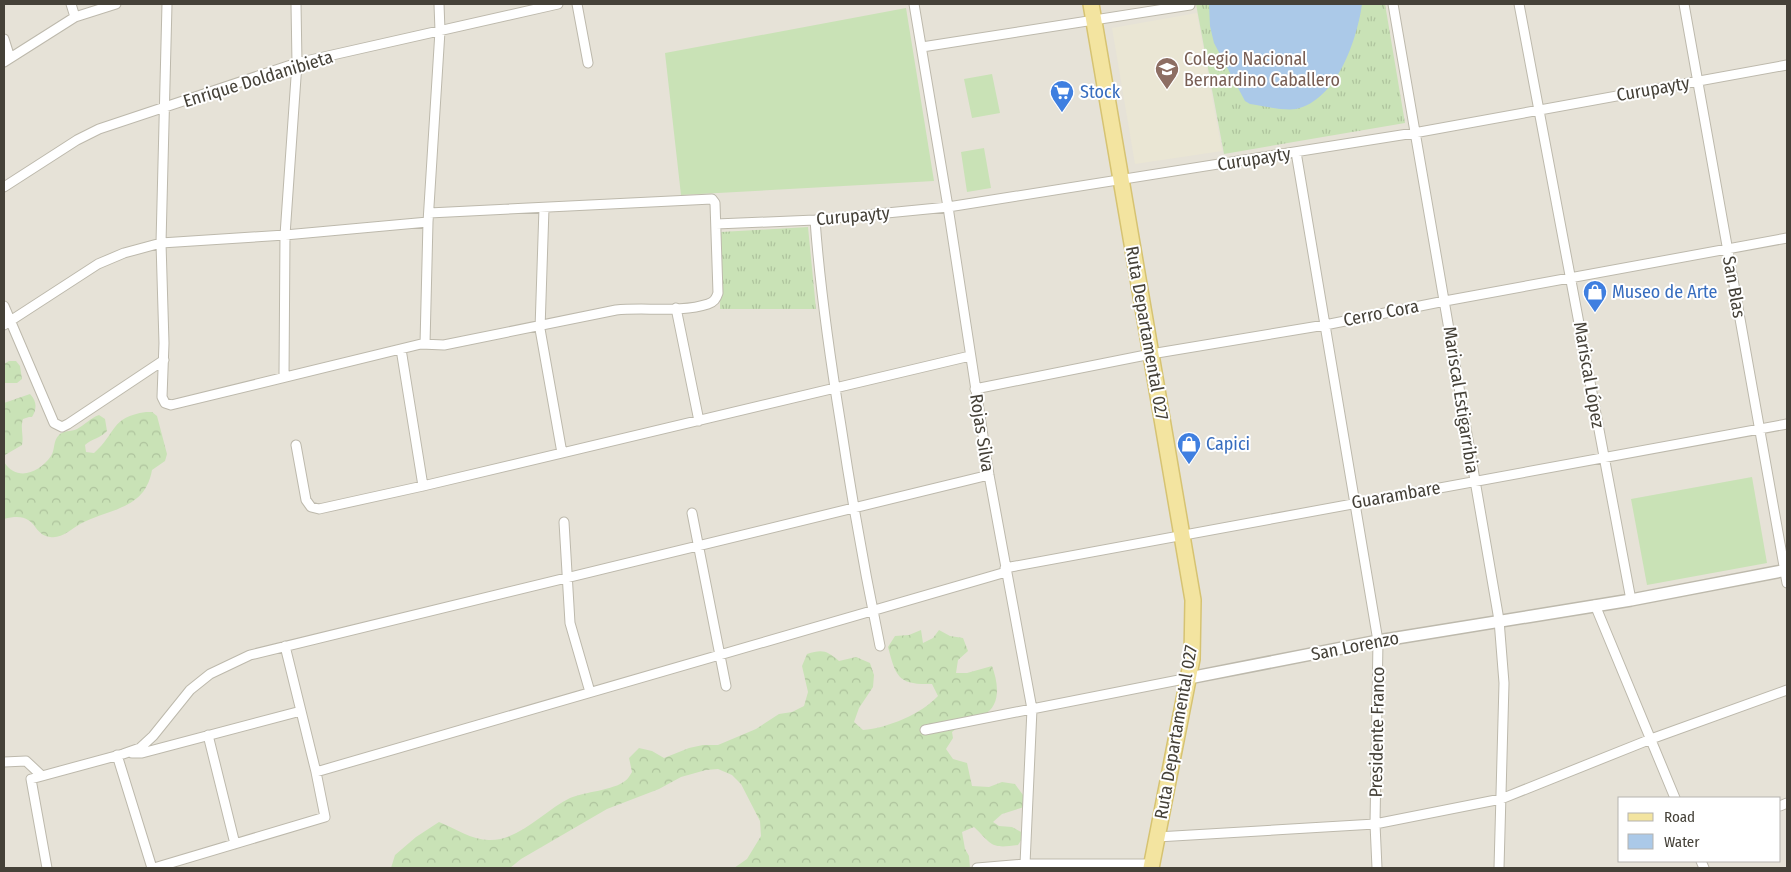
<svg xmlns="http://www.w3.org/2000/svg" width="1791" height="872" viewBox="0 0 1791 872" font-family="'Fira Sans Condensed',sans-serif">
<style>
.residential{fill:#e6e2d7;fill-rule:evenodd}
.education{fill:#eae6d4}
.grass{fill:url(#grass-tufts)}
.forest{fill:url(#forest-crowns)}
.pitch{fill:#c9e2b6}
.water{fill:#abc9e8}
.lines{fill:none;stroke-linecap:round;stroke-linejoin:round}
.minor-casing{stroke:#bdb9ac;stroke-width:11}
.tertiary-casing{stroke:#bdb9ac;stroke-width:14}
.primary-casing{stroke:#d6c372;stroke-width:18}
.minor{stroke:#fff;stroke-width:9}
.tertiary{stroke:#fff;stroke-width:11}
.primary{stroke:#f3e4a0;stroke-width:15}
.labels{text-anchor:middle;stroke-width:4;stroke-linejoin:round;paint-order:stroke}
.education-label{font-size:18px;fill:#785e54;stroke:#fff;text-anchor:start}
.street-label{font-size:18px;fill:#454138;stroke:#fff}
.shop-label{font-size:18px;fill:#366cbe;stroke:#fff;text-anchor:start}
</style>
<defs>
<pattern id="grass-tufts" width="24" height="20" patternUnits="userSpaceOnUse" patternTransform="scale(1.25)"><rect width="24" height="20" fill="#c9e2b6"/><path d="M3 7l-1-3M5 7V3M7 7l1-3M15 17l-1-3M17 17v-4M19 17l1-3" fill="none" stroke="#aec39d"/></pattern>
<pattern id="forest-crowns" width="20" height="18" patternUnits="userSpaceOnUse" patternTransform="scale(1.25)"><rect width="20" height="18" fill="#c9e2b6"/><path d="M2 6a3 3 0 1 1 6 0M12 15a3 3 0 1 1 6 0" fill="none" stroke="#aec39d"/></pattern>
</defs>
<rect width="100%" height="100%" fill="#f2f0e8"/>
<path class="residential" d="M4,4H1787V868H4ZM1620,798H1780V861H1620Z"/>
<path class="education" d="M1197,13L1222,151L1135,164L1112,28Z"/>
<path class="grass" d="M1196,4H1385L1405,123L1224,154Z
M808,227L816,309H720L721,232Z"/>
<path class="forest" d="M9,361H16L20,366L22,379L17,383H4V364Z
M30,394C37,401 37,409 32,417H29L23,419C20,428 24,436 22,445L5,455L4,460V403Z
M146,412H152L157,416L167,454L165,461L152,470C145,510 110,508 80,524C71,529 62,539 50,537C31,535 38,510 4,519V462C17,482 39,473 51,456C55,451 53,440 59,435C63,430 71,432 77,429C85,425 90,418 99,415L105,419L107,431C101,438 91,439 85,445L86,452L94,453C117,433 110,417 146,412Z
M921,630L923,643L933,638L939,630L950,636L963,638L968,651L958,660L956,673H967L992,666C998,682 1002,706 983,715C971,721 963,723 952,732L953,738L946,749L953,759L967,763L972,786L989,787L1002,782L1015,784L1023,795L1024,807L1002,814L993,822L999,826L1012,827L1025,834L1018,845C990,849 993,845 974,827L962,832L965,849L969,856L970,868H734L747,859L761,836L760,821L741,784L732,775L718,769L706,770L681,777L659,789L607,809L521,859L510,868H391L395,855L416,837L439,822C454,828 472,840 489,840C519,841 545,810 570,798C584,792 614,790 625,781C628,779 630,775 632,772L629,758L639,748L652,751L664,758L689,748L703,745H718L756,729L779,714L792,712L804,706L808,692L802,666L807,654C823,649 827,651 839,661L856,657L870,663L874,675L873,687L859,708L854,722L863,730C888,728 921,714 938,696L932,684C898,685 896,677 888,647L895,636L909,635Z"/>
<path class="pitch" d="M906,8L934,181L681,195L665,53Z
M992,74L1000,113L972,118L964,79Z
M984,148L991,188L967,192L961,152Z
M1752,477L1767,563L1647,585L1631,499Z"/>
<path class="water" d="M1209,4H1362C1357,40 1337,100 1296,109C1284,111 1263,106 1250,104L1245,101L1214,43L1210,26Z"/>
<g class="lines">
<g class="minor-casing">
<path id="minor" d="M71,4L75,17
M167,4L161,243L164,343L162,397L165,403L171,405L421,344L444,345L616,310C644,307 681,313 708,304C714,302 716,299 718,293L715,203L712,199L429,213
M577,4L588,63
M914,4L948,207L989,475L1032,709L1025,864
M1393,4L1499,620L1504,683L1499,868
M1519,4L1631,600
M1684,4L1787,583
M4,39L10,58
M922,47L1190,5
M4,62L75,17L116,4
M1296,152L1378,641L1375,824L1377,868
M4,187L77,140L99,129L297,63L558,4
M544,208L540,329L562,453
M815,220C820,289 830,358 841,426C852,500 865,573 880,646
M716,224L815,220L948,207L1414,133L1787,65
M4,306L54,423L62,427L68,424L164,360
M676,308L699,421
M4,325L98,264L124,253L161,243L285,235L428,222
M425,344L428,222L440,31L439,4
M401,349L423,486
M284,377L285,235L297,63L296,4
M975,389L1151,354L1325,325L1445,301L1787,238
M296,445L306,500L311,507L319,509L423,486L970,356
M692,513L726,686
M564,522L570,623L590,692
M1005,568L1787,424
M1595,605L1675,798
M925,730L1189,678
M208,735L235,844
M132,753H142L301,711
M117,755L152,868
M4,762L26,761L42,776
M316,772L1006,572
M1780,806L1787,803
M1157,837L1375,824L1501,799L1651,739L1787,690
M1701,861L1704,868
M47,868L31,779L123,754L140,748L153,736L190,690L210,674L250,655L989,475
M154,868L325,817L316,772L285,646
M977,868L1025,864H1152"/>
</g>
<g class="tertiary-casing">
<path id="tertiary" d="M1189,678L1378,641L1631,600L1787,570"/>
</g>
<g class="primary-casing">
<path id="primary" d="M1091,4L1193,600L1192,659L1151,868"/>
</g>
<use href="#minor" class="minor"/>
<use href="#tertiary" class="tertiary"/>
<use href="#primary" class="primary"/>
</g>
<defs>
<g id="university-pin" transform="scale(1.25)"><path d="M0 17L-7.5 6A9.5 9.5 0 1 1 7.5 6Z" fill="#8d6e63" stroke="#fff"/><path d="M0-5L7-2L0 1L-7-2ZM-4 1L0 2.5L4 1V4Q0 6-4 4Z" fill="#fff"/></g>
<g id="supermarket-pin" transform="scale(1.25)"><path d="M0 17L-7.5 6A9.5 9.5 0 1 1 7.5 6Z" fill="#3f7fe0" stroke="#fff"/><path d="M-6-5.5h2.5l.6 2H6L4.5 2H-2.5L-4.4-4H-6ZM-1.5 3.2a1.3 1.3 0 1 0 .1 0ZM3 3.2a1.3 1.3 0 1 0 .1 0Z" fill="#fff"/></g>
<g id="shop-pin" transform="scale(1.25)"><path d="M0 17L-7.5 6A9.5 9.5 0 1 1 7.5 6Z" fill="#3f7fe0" stroke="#fff"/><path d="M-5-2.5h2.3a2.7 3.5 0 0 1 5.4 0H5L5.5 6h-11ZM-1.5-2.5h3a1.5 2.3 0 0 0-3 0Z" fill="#fff"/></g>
</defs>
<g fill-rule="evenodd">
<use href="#university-pin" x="1167" y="69"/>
<use href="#supermarket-pin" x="1062" y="92"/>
<use href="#shop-pin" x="1595" y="292"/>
<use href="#shop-pin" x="1189" y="444"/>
</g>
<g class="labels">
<g class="education-label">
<text x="1184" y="65">Colegio Nacional<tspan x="1184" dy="21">Bernardino Caballero</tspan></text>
</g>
<g class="street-label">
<text transform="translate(258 79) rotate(-17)" y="6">Enrique Doldanibieta</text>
<text transform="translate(1653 89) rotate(-10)" y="6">Curupayty</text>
<text transform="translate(1254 159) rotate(-9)" y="6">Curupayty</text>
<text transform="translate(853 216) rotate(-5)" y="6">Curupayty</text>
<text transform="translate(1734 287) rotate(80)" y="6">San Blas</text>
<text transform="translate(1381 313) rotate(-11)" y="6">Cerro Cora</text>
<text transform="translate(1147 333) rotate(80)" y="6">Ruta Departamental 027</text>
<text transform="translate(1589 375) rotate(80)" y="6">Mariscal López</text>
<text transform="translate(1461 400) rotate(81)" y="6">Mariscal Estigarribia</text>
<text transform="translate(982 433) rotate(81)" y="6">Rojas Silva</text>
<text transform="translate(1396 495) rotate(-10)" y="6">Guarambare</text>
<text transform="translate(1355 646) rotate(-11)" y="6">San Lorenzo</text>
<text transform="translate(1176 732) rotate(-80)" y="6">Ruta Departamental 027</text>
<text transform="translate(1377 732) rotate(-89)" y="6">Presidente Franco</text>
</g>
<g class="shop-label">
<text x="1080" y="98">Stock</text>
<text x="1612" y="298">Museo de Arte</text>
<text x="1206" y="450">Capici</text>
</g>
</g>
<rect width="1791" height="872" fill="none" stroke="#454138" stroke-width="10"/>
<rect x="1618" y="797" width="162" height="65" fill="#ffffff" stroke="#b5b3af"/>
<rect x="1628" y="813" width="25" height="8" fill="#f3e4a0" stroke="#b5b3af"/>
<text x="1664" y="822" font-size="15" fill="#454138">Road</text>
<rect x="1628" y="834" width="25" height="15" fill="#abc9e8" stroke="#b5b3af"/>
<text x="1664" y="847" font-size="15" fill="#454138">Water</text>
</svg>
